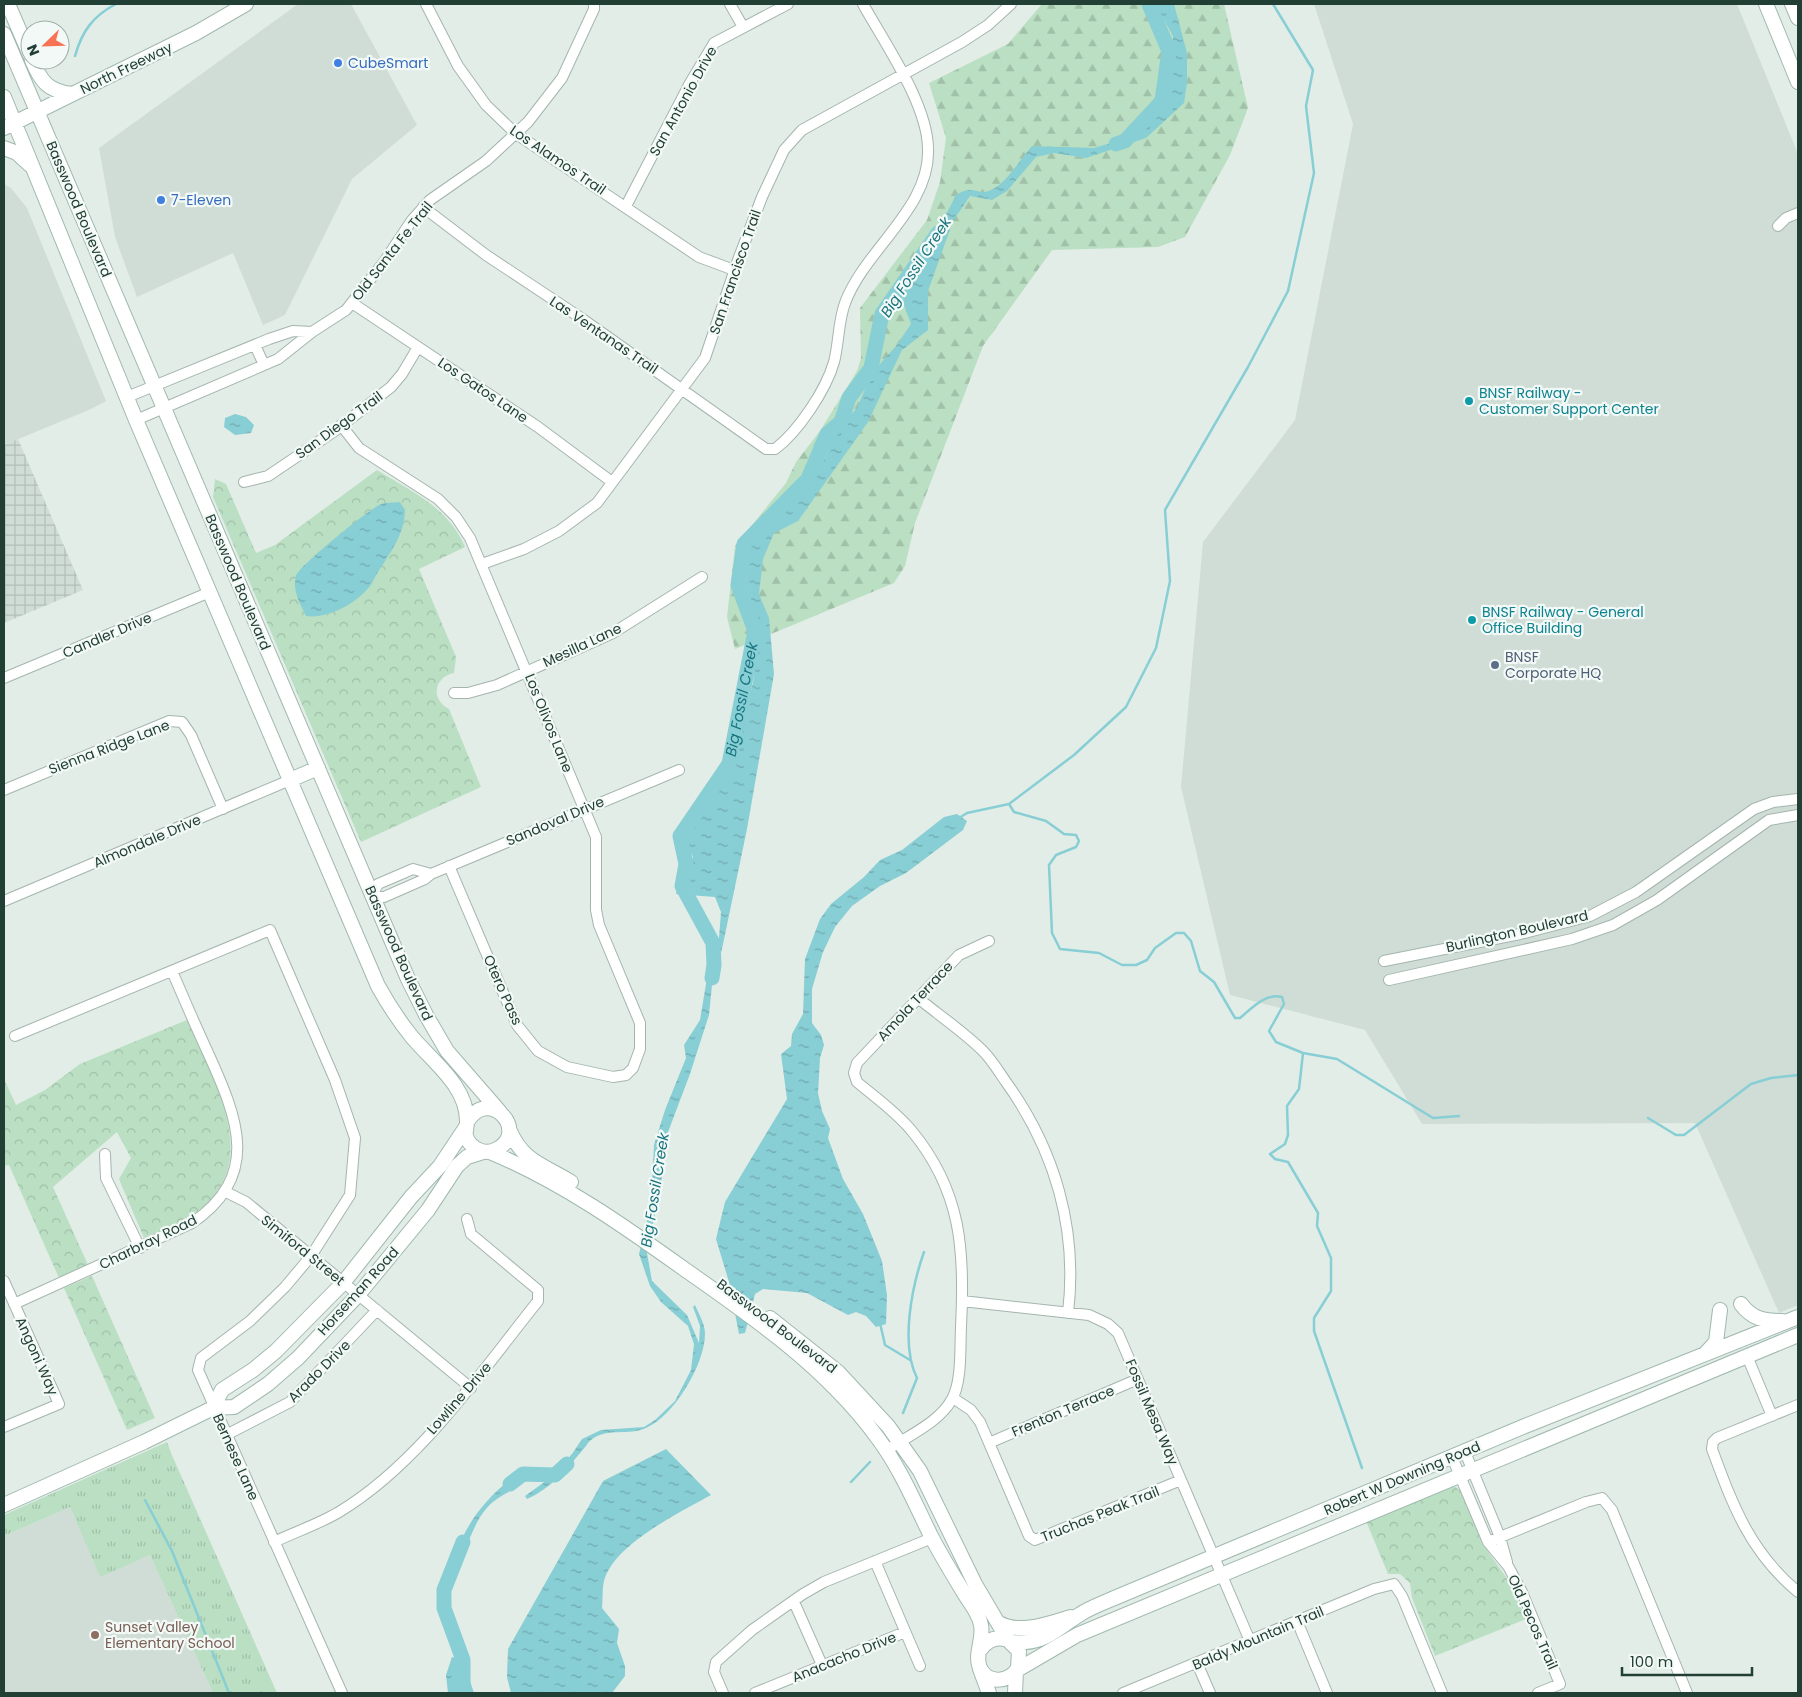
<svg xmlns="http://www.w3.org/2000/svg" width="1802" height="1697" viewBox="0 0 1802 1697" font-family="Poppins,sans-serif">
<style>
.built{fill:#d0ddd6}
.industrial{fill:url(#industrial-grid)}
.grass{fill:url(#grass-tufts)}
.forest{fill:url(#forest-firs)}
.park{fill:url(#park-crowns)}
.water{fill:url(#water-ripples)}
.lines{fill:none;stroke-linecap:round;stroke-linejoin:round}
.stream{stroke:#88ced5;stroke-width:2.5}
.river{stroke:#88ced5;stroke-width:15}
.street-casing{stroke:#a4b5ae;stroke-width:12}
.secondary-casing{stroke:#a0b9af;stroke-width:16}
.street{stroke:#fff;stroke-width:10}
.secondary{stroke:#fff;stroke-width:14}
.shop-dot{fill:#3f7fe0;stroke:#f3f9f6;stroke-width:2}
.culture-dot{fill:#0f9aa8;stroke:#f3f9f6;stroke-width:2}
.service-dot{fill:#5c6f8a;stroke:#f3f9f6;stroke-width:2}
.education-dot{fill:#8d6e63;stroke:#f3f9f6;stroke-width:2}
.labels{text-anchor:middle;stroke-width:4.5;stroke-linejoin:round;paint-order:stroke}
.shop-label{font-size:14px;fill:#366cbe;stroke:#f3f9f6;text-anchor:start}
.street-label{font-size:14px;fill:#213f35;stroke:#f3f9f6}
.culture-label{font-size:14px;fill:#0d838f;stroke:#f3f9f6;text-anchor:start}
.service-label{font-size:14px;fill:#4e5e75;stroke:#f3f9f6;text-anchor:start}
.education-label{font-size:14px;fill:#785e54;stroke:#f3f9f6;text-anchor:start}
.water-label{font-size:15px;font-style:italic;fill:#18747e;stroke:#f3f9f6}
</style>
<defs>
<pattern id="industrial-grid" width="8" height="8" patternUnits="userSpaceOnUse" patternTransform="scale(1.25)"><rect width="8" height="8" fill="#d0ddd6"/><path d="M0 4h8M4 0v8" fill="none" stroke="#b2bfb8"/></pattern>
<pattern id="grass-tufts" width="24" height="20" patternUnits="userSpaceOnUse" patternTransform="scale(1.25)"><rect width="24" height="20" fill="#badfc2"/><path d="M3 7l-1-3M5 7V3M7 7l1-3M15 17l-1-3M17 17v-4M19 17l1-3" fill="none" stroke="#a0c0a7"/></pattern>
<pattern id="forest-firs" width="22" height="20" patternUnits="userSpaceOnUse" patternTransform="scale(1.25)"><rect width="22" height="20" fill="#badfc2"/><path d="M5 1l3.5 6h-7zM16 11l3.5 6h-7z" fill="#a0c0a7"/></pattern>
<pattern id="park-crowns" width="20" height="18" patternUnits="userSpaceOnUse" patternTransform="scale(1.25)"><rect width="20" height="18" fill="#badfc2"/><path d="M2 6a3 3 0 1 1 6 0M12 15a3 3 0 1 1 6 0" fill="none" stroke="#a0c0a7"/></pattern>
<pattern id="water-ripples" width="26" height="14" patternUnits="userSpaceOnUse" patternTransform="scale(1.25)"><rect width="26" height="14" fill="#88ced5"/><path d="M2 4q2-2 4 0t4 0M15 11q2-2 4 0t4 0" fill="none" stroke="#6fa9ae"/></pattern>
</defs>
<rect width="100%" height="100%" fill="#e2ede7"/>
<path class="built" d="M298,4H351L417,125L352,179L285,315L263,325L233,253L137,297L115,237L99,148Z
M1314,4H1737L1798,154V1305L1779,1313L1695,1123L1422,1124L1365,1030L1230,995L1181,787L1203,542L1295,420L1353,124Z
M4,184L11,188L27,208L106,401L91,409L4,445Z
M70,1507L100,1576L150,1555L213,1693H4V1536Z"/>
<path class="industrial" d="M18,439L83,590L4,623V445Z"/>
<path class="grass" d="M167,1442L171,1453L277,1693H213L150,1555L100,1577L70,1507L4,1536V1515Z"/>
<path class="forest" d="M1042,4H1224L1248,108L1230,155L1185,237L1158,247L1052,250L983,346L915,523L905,566L894,583L735,649L727,617L735,546L786,483L796,462L820,431L857,371L861,358L860,308L927,220L940,182L946,138L929,83L1008,44Z"/>
<path class="park" d="M377,470C412,492 448,507 465,547L419,569L456,657L454,673C434,677 430,699 449,709L481,787L361,842L213,497L215,479L226,484L256,553L275,545Z
M187,1020C209,1071 257,1148 212,1198C195,1218 167,1227 144,1238L119,1179L131,1158L117,1132L53,1187L88,1265L59,1278L9,1165L4,1166V1079L16,1105L45,1090L80,1064Z
M92,1276L155,1418L127,1430L64,1288Z
M1450,1486L1456,1487L1462,1493L1482,1543L1508,1580L1526,1619L1435,1656L1412,1598L1410,1583L1400,1574H1388L1366,1521Z"/>
<path class="water" d="M1155,4H1174L1187,53V83L1184,103L1146,138L1086,158L1054,153L1036,157L1007,191L992,200L970,196L953,221L928,291V330L902,350L868,422L798,521L774,533L763,559L759,594L769,618L774,674L747,829L722,949L712,985L709,1015L690,1074L665,1140L661,1185L647,1253L652,1281L687,1315L699,1343L700,1326L693,1307L695,1305C699,1314 705,1324 705,1334C705,1364 674,1416 646,1428C629,1436 607,1427 591,1440C587,1443 585,1448 581,1452C565,1471 550,1489 527,1499L525,1496L550,1478L572,1454L582,1439L601,1430L644,1427L655,1420L675,1401L691,1370L694,1344L688,1326L661,1302L650,1286L639,1254L651,1204L654,1145L665,1110L686,1058L684,1045L700,1020L706,984L719,938L721,912L715,897L676,894C678,880 687,870 693,857L684,839L692,830L699,812L731,754L753,683L760,625L746,593L747,546L756,534L809,483L826,456L835,432L857,408L872,373L896,346L911,324L902,300L956,195C974,184 976,195 989,191C1006,185 1020,159 1032,146L1094,148L1114,142L1146,127L1165,101L1172,70L1173,36Z
M235,414L246,417L254,425L251,433L235,435L224,427L225,418Z
M400,502L405,510C404,533 394,547 382,566C377,572 374,580 370,586C356,604 328,619 306,616C300,604 292,590 296,576C298,567 369,509 381,504C386,502 394,503 400,502Z
M957,814L967,821L963,830L906,873L880,886L852,906L835,927L823,952L812,989V1023L821,1035L824,1045L820,1058L818,1093L822,1111L830,1129L828,1138L843,1179L863,1214L882,1261L887,1295L886,1324L876,1327L866,1316L856,1312L848,1315L807,1293L763,1289L755,1294L745,1333L739,1334L729,1282L716,1239L725,1202L787,1099L781,1054L791,1046L792,1034L803,1014L805,959L820,919L831,904L864,877L880,860L902,850L944,817Z
M666,1449L711,1495C679,1513 614,1544 604,1581C602,1589 603,1600 602,1608L619,1629L617,1643L625,1666V1676L612,1693H511L507,1677L508,1649L603,1481Z
M522,1470L531,1471C527,1476 523,1482 518,1486C506,1494 495,1498 486,1509C472,1525 470,1546 456,1561L454,1557C470,1516 488,1496 522,1470Z
M452,1657L457,1658L468,1675L474,1693H448L446,1675Z"/>
<g class="lines">
<path class="stream" d="M75,56C82,31 93,16 116,4
M1009,804L1014,812L1046,821L1064,834L1076,835L1079,841L1076,847L1056,855L1049,865L1052,933L1060,949L1099,953L1122,965H1136L1147,960L1155,948L1176,933H1184L1191,941L1200,971L1214,982L1235,1018H1240C1252,1008 1265,993 1282,997L1284,1004L1269,1031L1276,1042L1303,1053L1337,1059L1433,1118L1459,1116
M959,818L967,813L1009,804L1074,755L1126,707L1156,648L1170,581L1165,510L1248,367L1288,291L1314,173L1306,106L1313,70L1273,4
M1303,1053L1299,1089L1287,1106L1288,1135L1285,1144L1270,1154L1275,1159L1288,1162L1318,1213L1317,1226L1331,1258V1291L1314,1318V1331L1362,1468
M1648,1118L1676,1135H1684L1751,1084L1771,1078L1798,1075
M880,1323L885,1345L910,1360
M903,1413L917,1378C900,1344 912,1286 924,1252
M851,1482L870,1462
M145,1500L172,1551L229,1693"/>
<g class="river">
<path d="M1116,144L1125,141L1162,101L1169,51L1149,4"/>
<path id="s1" d="M712,978L714,965L713,943L682,886L686,864L680,836L729,764L755,631L738,585L744,544L808,479L827,434L841,422L849,398L871,368L882,314L938,233"/>
<path d="M510,1484L523,1474L555,1475L567,1464"/>
<path d="M463,1542L444,1590V1608L463,1660V1693"/>
</g>
<g class="street-casing">
<path id="street" d="M426,4L458,66L486,105L515,133L699,257L734,270
M730,4L743,27
M626,206L690,83L714,43L788,4
M423,207L486,255L581,318L766,449H775C798,432 826,390 834,362C839,343 838,322 845,303C865,249 931,208 928,148C927,103 885,44 863,4
M1778,226L1786,218L1798,213
M352,303L538,427L612,482
M255,345L264,365
M127,397L269,339L293,331L312,332
M136,420L278,359L312,332L346,310L384,262L412,220L430,200L486,161L528,122L562,78L594,9V4
M341,425L359,448L438,499L456,517L470,538L596,837V910L599,925L640,1023V1049L633,1068L626,1075L613,1077L567,1067L538,1051L517,1025L449,866
M244,482L268,476L336,430L391,387L402,374L418,347
M482,564L524,549L559,531L597,503L705,358L738,260L762,197L784,150L802,130L962,42L988,25L1011,4
M4,678L210,592
M454,693H468L497,685L613,633L702,577
M4,790L169,721L182,722L191,735L223,809
M413,869L431,874L425,879L384,897L372,895L378,884Z
M431,874L679,770
M4,901L290,780
M1384,961L1520,934L1590,916L1636,892L1754,809L1773,802L1798,799
M1389,980L1572,939L1613,925L1657,900L1769,820L1798,815
M918,998C940,1016 964,1032 983,1051C992,1060 999,1072 1006,1082C1055,1150 1078,1229 1068,1313
M15,1036L270,930L335,1080L355,1138L350,1195L311,1256L285,1287L250,1321L201,1358L198,1370L342,1693
M105,1154L106,1178L140,1248
M226,1192L246,1202L471,1388
M4,1281L59,1404L4,1427
M962,1301L1089,1315L1108,1324L1118,1333L1250,1641
M14,1304L192,1223C261,1176 238,1119 209,1055C196,1027 184,999 172,971
M1747,1356L1772,1416
M953,1398L971,1410L980,1422L1029,1536L1035,1540L1181,1480
M1798,1405L1717,1438L1713,1442L1712,1449C1733,1506 1750,1552 1798,1592
M226,1435L290,1402L377,1310
M989,1443L1138,1379
M887,1450C908,1436 940,1422 952,1399C962,1382 960,1347 961,1327C965,1252 962,1191 911,1130C896,1112 875,1097 857,1082L854,1073L857,1063L959,955L989,941
M1465,1452L1500,1537L1507,1562
M1452,1457L1488,1542L1508,1566L1522,1592L1560,1684L1538,1693
M274,1542C295,1532 319,1524 339,1512C419,1464 480,1373 538,1301V1290L471,1234L467,1219
M1488,1542L1586,1502L1602,1498L1612,1510L1687,1693
M875,1561L920,1666
M794,1602L822,1665
M1297,1621L1327,1693
M1197,1663L1210,1693
M723,1693L714,1672L716,1662L752,1630L803,1594L824,1582L932,1538
M755,1693L905,1632
M1123,1693L1374,1589L1394,1584L1402,1596L1442,1693"/>
</g>
<g class="secondary-casing">
<path id="secondary" d="M8,4L30,55
M1766,4L1798,82
M1792,4L1798,18
M4,34L408,979L426,1015L447,1051L500,1112
M32,60C41,82 48,91 72,94
M4,97L136,420L378,986C388,1004 399,1021 412,1037C433,1062 467,1086 467,1121C467,1127 465,1131 466,1136C470,1149 486,1156 497,1149C530,1132 489,1085 467,1122
M4,128L196,33L246,4
M4,148L17,153L30,165
M290,780L318,768
M509,1129C523,1162 542,1164 571,1182
M490,1152C562,1182 624,1226 687,1271C757,1320 826,1368 877,1437C901,1469 915,1504 932,1538C942,1557 953,1575 964,1593C970,1603 979,1613 981,1625C984,1639 974,1655 980,1668C988,1685 1010,1682 1018,1668L1019,1651L1008,1640C997,1636 988,1639 981,1649
M1741,1304C1752,1319 1764,1321 1782,1321
M770,1318L838,1372L888,1426L920,1471L975,1584L1008,1640
M1705,1354L1716,1342L1720,1310
M213,1408L222,1390L253,1370L276,1351L343,1283L411,1197L440,1166L466,1127
M4,1505L144,1442L213,1408L234,1407L268,1384L298,1358L358,1295L428,1210L457,1166L467,1157L483,1152
M999,1623C1020,1635 1050,1623 1071,1617
M1011,1642C1044,1645 1053,1631 1079,1615C1089,1608 1101,1604 1112,1599L1525,1426L1798,1317
M980,1669L989,1693
M1017,1670L1077,1635L1798,1335
M1015,1693L1016,1671"/>
</g>
<use href="#street" class="street"/>
<use href="#secondary" class="secondary"/>
</g>
<g class="shop-dot">
<circle cx="338" cy="63" r="5"/>
<circle cx="161" cy="200" r="5"/>
</g>
<g class="culture-dot">
<circle cx="1469" cy="401" r="5"/>
<circle cx="1472" cy="620" r="5"/>
</g>
<circle class="service-dot" cx="1495" cy="665" r="5"/>
<circle class="education-dot" cx="95" cy="1635" r="5"/>
<g class="labels">
<g class="shop-label">
<text x="348" y="68">CubeSmart</text>
<text x="171" y="205">7-Eleven</text>
</g>
<g class="street-label">
<text transform="translate(126 68) rotate(-26)" y="5">North Freeway</text>
<text transform="translate(683 101) rotate(-61)" y="5">San Antonio Drive</text>
<text transform="translate(558 160) rotate(34)" y="5">Los Alamos Trail</text>
<text transform="translate(79 209) rotate(67)" y="5">Basswood Boulevard</text>
<text transform="translate(392 251) rotate(-52)" y="5">Old Santa Fe Trail</text>
<text transform="translate(735 272) rotate(-71)" y="5">San Francisco Trail</text>
<text transform="translate(604 335) rotate(34)" y="5">Las Ventanas Trail</text>
<text transform="translate(483 390) rotate(34)" y="5">Los Gatos Lane</text>
<text transform="translate(339 425) rotate(-36)" y="5">San Diego Trail</text>
<text transform="translate(238 582) rotate(67)" y="5">Basswood Boulevard</text>
<text transform="translate(107 635) rotate(-23)" y="5">Candler Drive</text>
<text transform="translate(582 645) rotate(-25)" y="5">Mesilla Lane</text>
<text transform="translate(549 723) rotate(68)" y="5">Los Olivos Lane</text>
<text transform="translate(109 747) rotate(-21)" y="5">Sienna Ridge Lane</text>
<text transform="translate(555 821) rotate(-23)" y="5">Sandoval Drive</text>
<text transform="translate(147 841) rotate(-23)" y="5">Almondale Drive</text>
<text transform="translate(1517 931) rotate(-13)" y="5">Burlington Boulevard</text>
<text transform="translate(399 953) rotate(66)" y="5">Basswood Boulevard</text>
<text transform="translate(503 990) rotate(66)" y="5">Otero Pass</text>
<text transform="translate(915 1001) rotate(-47)" y="5">Amola Terrace</text>
<text transform="translate(148 1242) rotate(-26)" y="5">Charbray Road</text>
<text transform="translate(303 1250) rotate(39)" y="5">Simiford Street</text>
<text transform="translate(358 1291) rotate(-48)" y="5">Horseman Road</text>
<text transform="translate(777 1326) rotate(37)" y="5">Basswood Boulevard</text>
<text transform="translate(37 1356) rotate(66)" y="5">Angoni Way</text>
<text transform="translate(319 1371) rotate(-45)" y="5">Arado Drive</text>
<text transform="translate(459 1398) rotate(-49)" y="5">Lowline Drive</text>
<text transform="translate(1063 1411) rotate(-23)" y="5">Frenton Terrace</text>
<text transform="translate(1152 1412) rotate(67)" y="5">Fossil Mesa Way</text>
<text transform="translate(236 1457) rotate(66)" y="5">Bernese Lane</text>
<text transform="translate(1402 1478) rotate(-23)" y="5">Robert W Downing Road</text>
<text transform="translate(1100 1514) rotate(-22)" y="5">Truchas Peak Trail</text>
<text transform="translate(1533 1622) rotate(66)" y="5">Old Pecos Trail</text>
<text transform="translate(1258 1638) rotate(-23)" y="5">Baldy Mountain Trail</text>
<text transform="translate(844 1657) rotate(-22)" y="5">Anacacho Drive</text>
</g>
<g class="culture-label">
<text x="1479" y="398">BNSF Railway -<tspan x="1479" dy="16">Customer Support Center</tspan></text>
<text x="1482" y="617">BNSF Railway - General<tspan x="1482" dy="16">Office Building</tspan></text>
</g>
<g class="service-label">
<text x="1505" y="662">BNSF<tspan x="1505" dy="16">Corporate HQ</tspan></text>
</g>
<g class="education-label">
<text x="105" y="1632">Sunset Valley<tspan x="105" dy="16">Elementary School</tspan></text>
</g>
<g class="water-label">
<text transform="translate(916 267) rotate(-57)" y="5">Big Fossil Creek</text>
<text dy="5" stroke="none"><textPath href="#s1" startOffset="304">Big Fossil Creek</textPath></text>
<text transform="translate(655 1190) rotate(-81)" y="5">Big Fossil Creek</text>
</g>
</g>
<rect width="1802" height="1697" fill="none" stroke="#213f35" stroke-width="10"/>
<g transform="translate(45 45) rotate(247)"><circle r="24" fill="#f3f9f6" stroke="#9fafa9"/>
<path d="M0-4L9 19L0 12L-9 19Z" fill="#f87255"/>
<text y="-8" font-size="14" font-weight="bold" text-anchor="middle" fill="#213f35">N</text>
</g>
<path d="M1622 1667v8h130v-8" fill="none" stroke="#213f35" stroke-width="2.5"/>
<text x="1630" y="1667" font-size="15" fill="#213f35" stroke="#f3f9f6" stroke-width="4" paint-order="stroke">100 m</text>
</svg>
